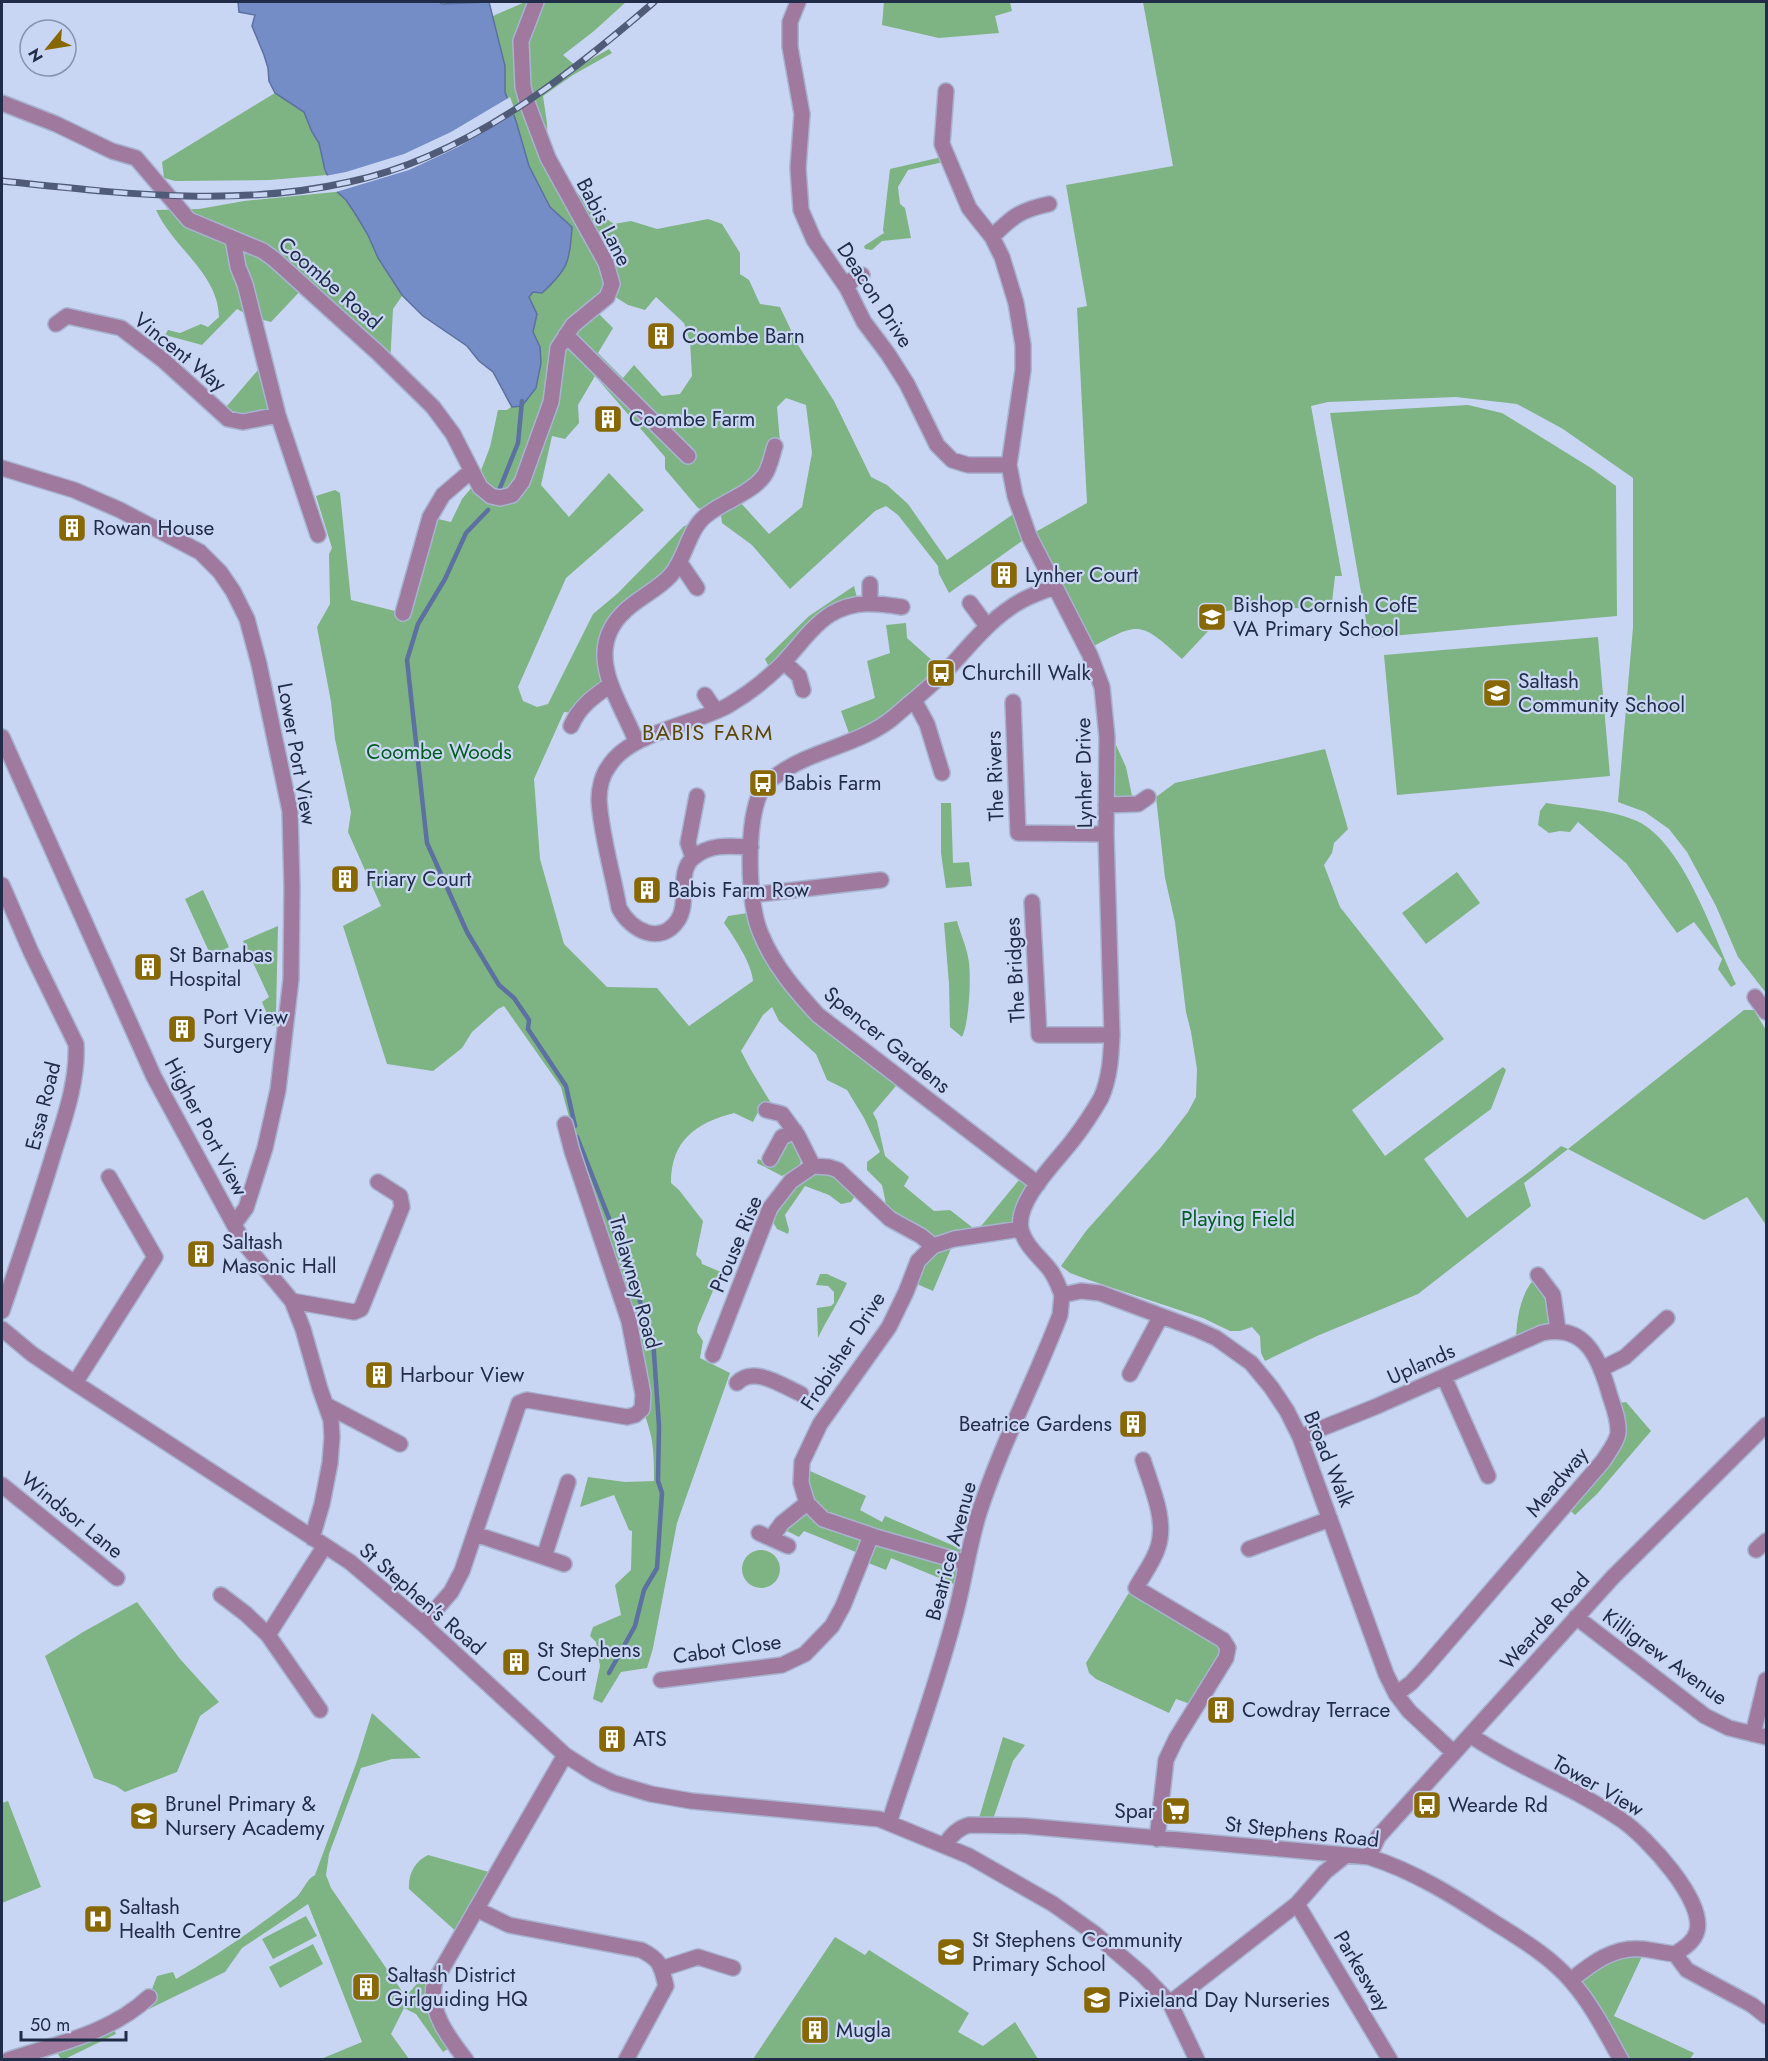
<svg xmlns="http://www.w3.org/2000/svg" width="1768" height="2061" viewBox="0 0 1768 2061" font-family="Jost,sans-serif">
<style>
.green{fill:#7eb383;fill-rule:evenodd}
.water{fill:#758dc7;stroke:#5c70a1;stroke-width:1.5}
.pier{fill:#c9d6f3}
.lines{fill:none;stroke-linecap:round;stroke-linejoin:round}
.stream{stroke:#5c70a1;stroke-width:4.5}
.minor-casing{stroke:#a7b4d1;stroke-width:18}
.minor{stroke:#9f7a9e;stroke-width:15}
.rail-casing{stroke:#4f5b77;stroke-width:7}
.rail{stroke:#c9d6f3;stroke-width:4.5;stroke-dasharray:14;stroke-linecap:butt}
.labels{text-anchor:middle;stroke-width:4.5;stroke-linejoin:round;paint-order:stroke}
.street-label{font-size:21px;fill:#212c48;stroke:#c9d6f3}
.poi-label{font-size:21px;fill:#212c48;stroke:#c9d6f3;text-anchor:start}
.park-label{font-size:21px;fill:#025d1e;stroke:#c9d6f3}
.neighbourhood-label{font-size:22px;letter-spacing:1.5px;fill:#5d4707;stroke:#c9d6f3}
</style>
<rect width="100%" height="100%" fill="#c9d6f3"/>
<path class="green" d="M238,2H439L442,4L489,2L493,16L525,2H626L594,31L563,55L577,67L609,49L612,53L573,75L543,96L547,123L548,158L571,186L592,209L614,224L631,221L657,229L708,219L722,224L740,253V274L749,280L760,304L780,307L798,345L834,401L871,477L887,485L908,504L947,560L1019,510L1029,536L949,593L939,574L938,566L898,515L886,506L875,511L790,589L752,545L722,523L721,515L740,502L769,534L802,507L812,453L806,405L786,398L777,407L780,442L766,474L711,512L698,508L665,469V457L595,376L578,405L579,423L565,439L552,436L541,485L569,517L609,473L644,510L566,578L518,687L523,701L537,707L548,704L593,614L617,594L684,526L697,523L680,563L609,633L610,685L576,713L564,712L534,779L540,859L564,944L607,987L657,988L689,1026L753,981C752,964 734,937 724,923L728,916L755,912L795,990L901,1080L873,1113L877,1121L885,1156L909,1177L904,1186L934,1211L950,1210L977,1231L1024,1174L1038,1184L1021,1229L955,1239L933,1291L910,1281L933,1246L881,1211L886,1204L882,1185L867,1170V1162L880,1152L864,1118L847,1090L827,1080L816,1054L779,1021L772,1007L763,1015L741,1051L751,1070L771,1103L762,1104L753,1122L734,1113C696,1123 671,1140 671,1183L679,1190L703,1221L696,1255L701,1260L702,1264L721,1272L698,1326L697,1332L703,1341L700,1358L730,1373L677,1523L653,1648L647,1668L621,1672L602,1703L593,1699L600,1666L596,1642L590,1636L593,1627L621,1615L615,1585L631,1570L632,1531L629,1530L614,1495L580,1507L588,1477L625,1482L654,1481C654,1465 654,1447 650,1432C646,1416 642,1412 643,1394L561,1087L504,1006L498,1009L472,1032L462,1048L433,1071L387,1064L343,926L381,906L348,832L351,812L335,739L331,702L317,627L330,604L329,554L332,548L316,496L335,490L340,493L351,600L403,613L430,517L451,522L462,499L477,481L490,447L498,410H507L511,407L493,372L479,361L467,346L423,316L402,296L393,309L390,365L305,286L271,322L252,317L237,309L202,345L165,335L168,330L180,333L201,324L208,327L219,317C218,273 174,249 156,210L199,209L244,201L335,192L327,175L270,180L175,181L164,178L162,162L275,93C269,82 270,77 268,66C265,52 257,39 252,26L255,15L239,12ZM609,293L628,305L645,310L656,297L684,323L690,342L692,376L680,394L662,396L634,365L623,378L598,353L613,328L593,308Z
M884,2H1010L1012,11L995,16L999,33L939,38L882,25Z
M1143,2H1766V993L1738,957L1716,906L1687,852L1669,829L1645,812L1618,802L1633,627V478L1563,429L1517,404L1456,397L1328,402L1311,406L1342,576H1335L1331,611L1260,605L1227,611L1182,659C1139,620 1140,622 1090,648L1032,534L1087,503L1077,308L1087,306L1066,185L1173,166Z
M946,156L948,161L908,170L898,187L900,204L905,208L911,238L882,241L872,250L865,249L864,246L884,233L883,230L890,169Z
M264,363L278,415L253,420L221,413Z
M1468,405L1502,413L1591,468L1616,486L1617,616L1369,638L1330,413Z
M854,586L859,605L832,614L772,673L765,659L809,616Z
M906,623L907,638L945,672L851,739L841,711L875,698L867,661L890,653L886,625Z
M1598,637L1610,776L1397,795L1384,655Z
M1111,734L1126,767L1134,805L1110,803Z
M1325,749L1348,829L1334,843L1332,853L1324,865L1340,907L1444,1039L1352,1110L1385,1156L1503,1067L1506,1070L1491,1109L1424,1159L1467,1218L1533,1169L1561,1146L1568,1149L1744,1010H1754L1766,1030V1225L1747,1197L1704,1220L1568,1149L1524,1183L1531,1206L1418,1294L1317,1336L1265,1361L1261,1353L1260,1336L1252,1327L1240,1331H1230L1203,1318L1089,1280L1070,1273L1061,1266L1086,1231L1161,1147L1188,1112L1196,1097L1197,1069L1191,1032L1186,1012L1175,922L1165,878L1156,797L1175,783Z
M941,803H951L953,863L969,862L972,886L946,888L941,853Z
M1546,803C1576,808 1609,809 1637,821C1684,843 1714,938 1736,984L1731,987L1718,969L1722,959L1694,922L1677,933L1626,863L1578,822L1570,832L1560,831L1549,833L1538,825L1540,811Z
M1457,872L1480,903L1426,944L1402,913Z
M203,890L229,947L211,956L185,899Z
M957,921C960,933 966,945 968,957C972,973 969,1024 962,1037L950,1027L949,984L944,923Z
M278,926L276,1014L275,1025L272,1026L262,1002L269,997L243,941Z
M790,1139L798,1145L801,1160L800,1166L782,1176L757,1163L758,1159L774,1167Z
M829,1167L858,1191L851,1202L841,1204L829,1195L805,1186L785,1215L789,1230L788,1234L777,1229L768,1214L791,1181Z
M820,1274H827L847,1283C838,1303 827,1319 818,1338L817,1308L831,1306L834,1303V1292L828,1286L816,1285Z
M1538,1275L1558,1330L1516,1344C1516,1321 1520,1291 1538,1275Z
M1626,1402L1651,1431L1597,1494L1575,1515L1565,1505L1618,1434L1613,1404Z
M801,1467L866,1496L860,1510L882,1522L885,1516L968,1552L961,1587L891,1558L886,1570L861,1560L863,1555L804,1531L799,1537L779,1527L807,1503Z
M742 1569a19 19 0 1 1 38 0a19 19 0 1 1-38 0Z
M1130,1591L1228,1648L1196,1706L1176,1699L1169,1713L1096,1679L1089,1673L1086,1663Z
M137,1602L180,1659L219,1702L200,1716L177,1772L125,1792L116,1786L94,1778L45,1656L83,1632Z
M372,1713L421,1758L392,1759L361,1768L329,1854L326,1875L331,1888L404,1994H408L427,1972L438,1976L433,1989L454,2045L443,2052L416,2014L404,2008L391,2034L409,2059H321L362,2042L308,1904L242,1948L225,1972L149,2009L144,2001L149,1997L157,1976L173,1972L176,1979C218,1955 256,1928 294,1899C303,1893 305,1880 315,1875L357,1761Z
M1003,1737L1025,1745L1013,1761L991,1825H977Z
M8,1801L41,1887L2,1903V1803Z
M428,1855L496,1874L460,1935L409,1889C408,1874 415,1861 428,1855Z
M306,1916L317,1936L273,1959L262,1939Z
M835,1937L865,1955L869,1950L969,2013L958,2032L983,2046L1015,2022L1038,2059H753Z
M313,1944L323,1964L280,1988L269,1967Z
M1645,1950L1614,2016L1694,2053L1690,2059H1621L1571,1980L1596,1961Z
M114,2029L116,2034L65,2059H61L53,2045Z"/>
<path class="water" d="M238,2H439L442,4L489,2L505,66V92L516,121L529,166L550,207L572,227C570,262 568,269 542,293L533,292L529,297L537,314L533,332L540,347L541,363L536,388L522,406L512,407L493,372L479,361L467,346L423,316L402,295L378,258L368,235L356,215L346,200L334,189L325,170L319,143L312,132L304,112L275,93L269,81L268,68L264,55L252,26L255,15L239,12Z"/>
<path class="pier" d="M510,97L516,113L458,147L409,170L336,192H333L331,190L325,176L346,172L404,154L451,132Z"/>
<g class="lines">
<path class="stream" d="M500,488L518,443L522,401
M488,510L466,533L445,579L418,624L407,660L427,843L467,932L499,985L514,998L529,1020L528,1029L566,1086L575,1126
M577,1137L627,1264L653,1339L659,1426L658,1481L662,1493L657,1568L644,1590L635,1626L609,1673"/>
<g class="minor-casing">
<path id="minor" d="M798,2L790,22V47L802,114L798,168L801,210L814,240L847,288L864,322L888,354L907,384L937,445L952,460L968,465H1009
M946,91L942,144L969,208L992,237L1002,257L1016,303L1023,345V370L1009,465L1015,496L1029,536L1090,655L1102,687L1107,737L1106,834L1112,1035C1111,1056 1110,1078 1101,1098C1093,1112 1083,1127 1073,1140C1057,1161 1015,1201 1021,1229C1025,1246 1041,1258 1050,1270C1056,1278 1059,1287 1062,1295
M2,103L56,124L112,151L136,158L189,220L263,251L274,259L378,353L433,407L453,434L480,487L491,496L500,498L512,495L522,482L551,402L558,348L573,325L607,297L612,284L606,263L548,158L528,105L523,87L521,41L536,2
M992,237C1012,217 1020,210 1049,204
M233,239L238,267L245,284L278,415L318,535
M847,288L852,280L862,275
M56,324L67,316L121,328L163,360L228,419L243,422L278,415
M566,335L688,456
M2,468L74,490L120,510L200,552L220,572L233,591L247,619L259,664L290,811L292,888L291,979L278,1090L265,1148L246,1208L234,1224
M680,563L697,588
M870,602V584
M970,603L987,626
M403,613L430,517L443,495L471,471
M784,662L799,676L803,690
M705,695L716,711
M914,700L927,724L942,773
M1013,702L1018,833L1106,834
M571,726C579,707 593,697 610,685
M2,737L154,1077L244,1243L292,1301L303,1329L320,1389L331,1420L332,1437L330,1463L322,1504L312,1538
M636,741C620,700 584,655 621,615C635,599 657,591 671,575C687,556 688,528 708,514C725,501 751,493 764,476C770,468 772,455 775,446
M1106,805L1138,804L1148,797
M751,847C731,846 710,843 693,858C676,873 690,902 678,920C661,946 631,931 619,908C613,874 601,835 599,800C599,789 602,775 609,766C630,732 694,725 729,705C748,694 767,679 783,663C798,647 812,626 831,614C855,600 877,603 902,607
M693,858L688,843L697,796
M2,885L31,952L76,1044C78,1080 65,1117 54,1152C38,1206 20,1258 2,1311
M751,895L881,880
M1032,902L1039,1035H1112
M1755,997L1766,1012
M766,1110L782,1114L798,1136L813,1166
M770,1159L782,1137L795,1131
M813,1166L829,1167L838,1170L890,1219L921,1236L933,1246
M1038,1184L818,1015C796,991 774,966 761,934C747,903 746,822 761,791C764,785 774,777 780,773C815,749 862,744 894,717C911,702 929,688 945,672C969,647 990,618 1021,601C1031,595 1044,591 1054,587
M1538,1275L1553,1295L1558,1330
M1062,1295L1081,1291L1100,1293L1196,1329L1216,1338L1251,1363L1271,1387L1287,1411L1300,1437L1386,1674L1396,1694L1409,1711L1454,1753
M292,1301L354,1312L361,1309L402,1207L400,1196L378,1182
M2,1329L32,1354L75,1383L350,1562L423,1624L565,1755L595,1774L614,1783L651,1794L691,1801L879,1819L969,1856L1053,1904L1094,1933L1143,1975L1170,2003L1197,2060
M713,1355L770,1208L791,1181L813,1166
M1603,1368L1625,1357L1667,1318
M1130,1374L1161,1316
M1444,1377L1488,1476
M75,1383L155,1257L109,1177
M737,1383C753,1365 783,1386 801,1394
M326,1405L400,1444
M1300,1437L1375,1407L1542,1333C1587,1323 1600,1361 1610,1396C1614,1408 1619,1421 1618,1433C1617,1442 1608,1453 1603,1461L1424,1669L1411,1683L1396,1694
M1143,1460C1151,1486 1167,1520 1158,1547C1154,1561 1143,1575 1136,1588L1223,1640L1228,1648L1226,1658L1176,1739L1166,1760L1157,1839
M2,1485L117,1578
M759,1533L788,1546
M475,1534L544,1557L568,1482
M771,1538L782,1523L807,1503
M1249,1549L1330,1519
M1756,1550L1766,1541
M544,1557L564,1564
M966,1563L879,1538L823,1519L807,1503L801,1483L802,1462L820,1424L889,1327L906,1292L918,1261L933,1246L954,1239L1021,1229
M221,1595L246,1614L268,1635L320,1710
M1576,1617L1705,1716L1729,1728L1766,1737
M423,1624L451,1592L462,1571L519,1403L527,1400L627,1417L635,1415L642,1409L643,1394L629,1321L572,1151L565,1124
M268,1635L324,1547
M661,1680L782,1665L805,1654L832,1626L843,1606L871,1536
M1753,1734L1766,1680
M1470,1735C1518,1768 1575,1787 1623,1821C1647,1838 1705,1900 1697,1931C1694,1942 1684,1948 1675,1954
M889,1823C911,1755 936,1688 954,1619C964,1584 968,1548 979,1513C1001,1445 1035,1381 1060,1315L1062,1295
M945,1845C951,1835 958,1828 969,1825L1025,1826L1369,1857C1414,1871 1455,1897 1495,1923C1522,1940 1551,1957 1572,1982C1592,2005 1606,2033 1621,2060
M1369,1857L1378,1837L1613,1577L1766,1425
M1297,1904L1390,2060
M476,1909L509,1925L641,1950C661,1960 661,1966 666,1986L626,2060
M1675,1954L1687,1970L1752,2005L1766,2016
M661,1969L698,1957L733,1968
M1571,1980C1592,1963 1614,1946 1642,1949C1653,1950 1664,1953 1675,1954
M1170,2003L1297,1904L1325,1872L1345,1856
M8,2060C56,2044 111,2033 149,1997
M466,2060C449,2038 427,2010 435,1981L565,1755"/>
</g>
<use href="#minor" class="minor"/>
<g class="rail-casing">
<path id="rail" d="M2,181C117,193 234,208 349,182C466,157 566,78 654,2"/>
</g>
<use href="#rail" class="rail"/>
</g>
<defs>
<g id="building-square" transform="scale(1.5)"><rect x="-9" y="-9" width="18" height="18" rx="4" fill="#886804" stroke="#c9d6f3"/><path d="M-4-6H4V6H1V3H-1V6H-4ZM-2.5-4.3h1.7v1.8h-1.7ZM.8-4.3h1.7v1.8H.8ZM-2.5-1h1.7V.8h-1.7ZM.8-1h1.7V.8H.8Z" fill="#fff"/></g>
<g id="school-square" transform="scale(1.5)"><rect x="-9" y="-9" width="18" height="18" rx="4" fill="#886804" stroke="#c9d6f3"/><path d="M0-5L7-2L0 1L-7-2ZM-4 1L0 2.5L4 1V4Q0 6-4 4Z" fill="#fff"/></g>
<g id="bus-square" transform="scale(1.5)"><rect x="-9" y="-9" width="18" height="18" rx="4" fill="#886804" stroke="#c9d6f3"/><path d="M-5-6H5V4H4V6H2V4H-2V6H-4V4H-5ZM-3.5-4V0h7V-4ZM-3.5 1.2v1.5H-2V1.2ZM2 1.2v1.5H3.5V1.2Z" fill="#fff"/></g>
<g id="supermarket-square" transform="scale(1.5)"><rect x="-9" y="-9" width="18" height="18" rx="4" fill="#886804" stroke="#c9d6f3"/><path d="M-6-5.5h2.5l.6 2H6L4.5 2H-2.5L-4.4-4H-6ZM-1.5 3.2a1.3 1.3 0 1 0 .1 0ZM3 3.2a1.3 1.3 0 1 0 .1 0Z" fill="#fff"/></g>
<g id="hospital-square" transform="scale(1.5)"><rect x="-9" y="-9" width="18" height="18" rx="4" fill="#886804" stroke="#c9d6f3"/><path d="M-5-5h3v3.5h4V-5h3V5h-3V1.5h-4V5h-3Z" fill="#fff"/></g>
</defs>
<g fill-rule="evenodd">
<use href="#building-square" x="661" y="336"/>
<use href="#building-square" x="608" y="419"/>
<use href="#building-square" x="72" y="528"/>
<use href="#building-square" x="1004" y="575"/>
<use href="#school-square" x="1212" y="617"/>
<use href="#bus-square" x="941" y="673"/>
<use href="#school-square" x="1497" y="693"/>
<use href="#bus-square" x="763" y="783"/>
<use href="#building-square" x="345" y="879"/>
<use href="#building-square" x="647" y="890"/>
<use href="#building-square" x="148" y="967"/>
<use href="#building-square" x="182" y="1029"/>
<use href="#building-square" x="201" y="1254"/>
<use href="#building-square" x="379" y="1375"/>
<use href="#building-square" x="1133" y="1424"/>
<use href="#building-square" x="516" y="1662"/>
<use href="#building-square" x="1221" y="1710"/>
<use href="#building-square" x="612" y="1739"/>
<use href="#bus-square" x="1427" y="1805"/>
<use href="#supermarket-square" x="1176" y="1811"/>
<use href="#school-square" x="144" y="1816"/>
<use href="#hospital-square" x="98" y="1919"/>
<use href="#school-square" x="951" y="1952"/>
<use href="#building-square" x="366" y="1987"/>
<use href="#school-square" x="1097" y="2000"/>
<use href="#building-square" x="815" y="2030"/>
</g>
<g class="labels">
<g class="street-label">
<text transform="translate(604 222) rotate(63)" y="7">Babis Lane</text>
<text transform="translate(330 283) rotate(41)" y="7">Coombe Road</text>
<text transform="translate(875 295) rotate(57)" y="7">Deacon Drive</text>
<text transform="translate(180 352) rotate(39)" y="7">Vincent Way</text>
<text transform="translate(297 754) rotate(80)" y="7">Lower Port View</text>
<text transform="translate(1084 773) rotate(-91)" y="7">Lynher Drive</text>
<text transform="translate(995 776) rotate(-92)" y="7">The Rivers</text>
<text transform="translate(1015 970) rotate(-93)" y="7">The Bridges</text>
<text transform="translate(887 1040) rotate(39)" y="7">Spencer Gardens</text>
<text transform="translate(43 1106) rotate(-76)" y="7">Essa Road</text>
<text transform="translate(206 1127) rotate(62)" y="7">Higher Port View</text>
<text transform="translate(736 1244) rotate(-67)" y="7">Prouse Rise</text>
<text transform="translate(635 1282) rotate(74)" y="7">Trelawney Road</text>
<text transform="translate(843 1351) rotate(-57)" y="7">Frobisher Drive</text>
<text transform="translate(1421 1364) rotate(-24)" y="7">Uplands</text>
<text transform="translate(1329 1459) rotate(68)" y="7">Broad Walk</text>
<text transform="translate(1557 1482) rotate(-50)" y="7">Meadway</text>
<text transform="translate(72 1515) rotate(39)" y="7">Windsor Lane</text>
<text transform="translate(951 1551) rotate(-75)" y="7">Beatrice Avenue</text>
<text transform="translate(422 1599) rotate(41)" y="7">St Stephen's Road</text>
<text transform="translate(1545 1621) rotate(-48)" y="7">Wearde Road</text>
<text transform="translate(727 1649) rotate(-8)" y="7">Cabot Close</text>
<text transform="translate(1665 1657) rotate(36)" y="7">Killigrew Avenue</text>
<text transform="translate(1598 1786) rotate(30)" y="7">Tower View</text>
<text transform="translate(1302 1832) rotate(6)" y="7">St Stephens Road</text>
<text transform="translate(1362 1971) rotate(59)" y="7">Parkesway</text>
</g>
<g class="poi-label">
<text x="682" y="343">Coombe Barn</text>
<text x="629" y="426">Coombe Farm</text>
<text x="93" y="535">Rowan House</text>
<text x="1025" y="582">Lynher Court</text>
<text x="1233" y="612">Bishop Cornish CofE<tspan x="1233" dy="24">VA Primary School</tspan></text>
<text x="962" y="680">Churchill Walk</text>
<text x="1518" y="688">Saltash<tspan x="1518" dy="24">Community School</tspan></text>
<text x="784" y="790">Babis Farm</text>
<text x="366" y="886">Friary Court</text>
<text x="668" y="897">Babis Farm Row</text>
<text x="169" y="962">St Barnabas<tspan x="169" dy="24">Hospital</tspan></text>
<text x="203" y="1024">Port View<tspan x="203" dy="24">Surgery</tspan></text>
<text x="222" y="1249">Saltash<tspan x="222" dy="24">Masonic Hall</tspan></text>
<text x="400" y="1382">Harbour View</text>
<text x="1112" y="1431" text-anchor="end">Beatrice Gardens</text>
<text x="537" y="1657">St Stephens<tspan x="537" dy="24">Court</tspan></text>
<text x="1242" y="1717">Cowdray Terrace</text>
<text x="633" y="1746">ATS</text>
<text x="165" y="1811">Brunel Primary &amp;<tspan x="165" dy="24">Nursery Academy</tspan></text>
<text x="1448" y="1812">Wearde Rd</text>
<text x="1155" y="1818" text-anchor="end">Spar</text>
<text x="119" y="1914">Saltash<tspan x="119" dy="24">Health Centre</tspan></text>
<text x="972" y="1947">St Stephens Community<tspan x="972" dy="24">Primary School</tspan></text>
<text x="387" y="1982">Saltash District<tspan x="387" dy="24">Girlguiding HQ</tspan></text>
<text x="1118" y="2007">Pixieland Day Nurseries</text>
<text x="836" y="2037">Mugla</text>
</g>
<g class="park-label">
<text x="439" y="759">Coombe Woods</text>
<text x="1238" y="1226">Playing Field</text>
</g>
<g class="neighbourhood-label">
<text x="708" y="740">BABIS FARM</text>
</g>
</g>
<rect width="1768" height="2061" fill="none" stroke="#212c48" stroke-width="6"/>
<g transform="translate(48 48) rotate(240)"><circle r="28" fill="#c9d6f3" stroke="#8692af" stroke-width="1.5"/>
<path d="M0-4.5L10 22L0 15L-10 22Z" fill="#886804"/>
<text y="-9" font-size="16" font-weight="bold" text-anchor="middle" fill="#212c48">N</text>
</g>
<path d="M21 2031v9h105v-9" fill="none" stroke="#212c48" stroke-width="3"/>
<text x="30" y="2031" font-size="18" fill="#212c48" stroke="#c9d6f3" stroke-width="4.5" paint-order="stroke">50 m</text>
</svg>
